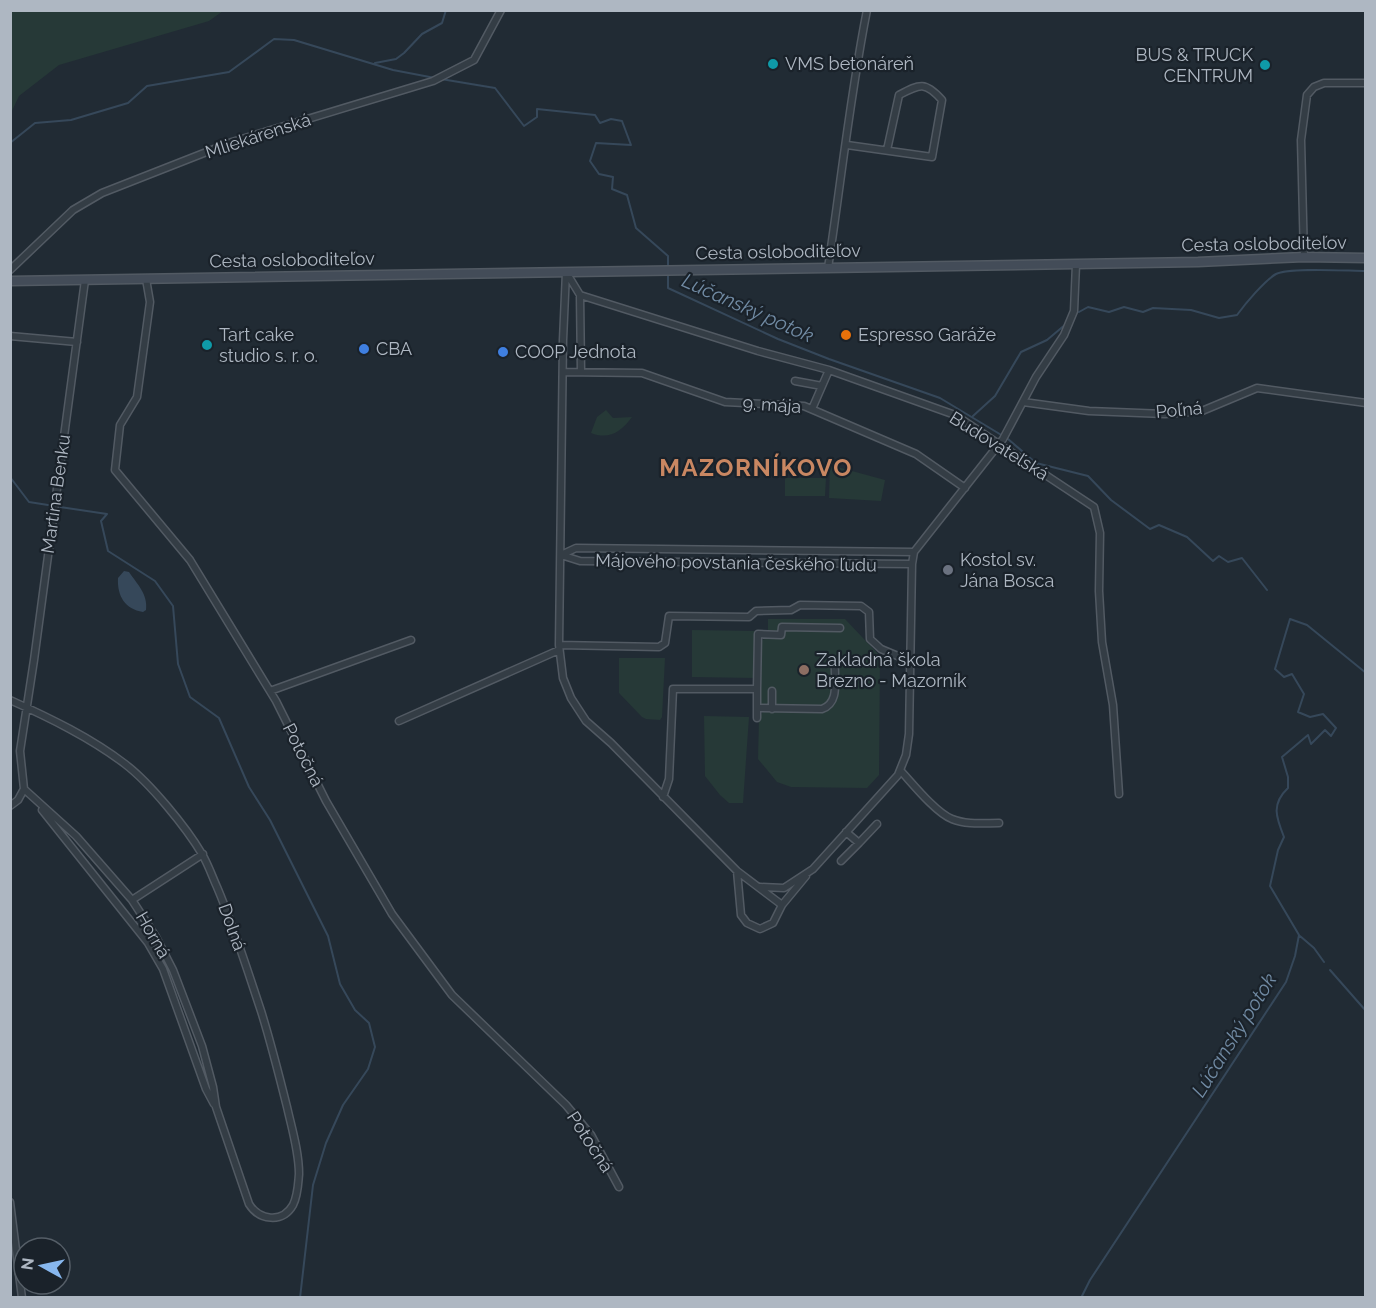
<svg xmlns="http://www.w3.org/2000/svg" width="1376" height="1308" viewBox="0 0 1376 1308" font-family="Raleway,sans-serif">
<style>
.green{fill:#263937}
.water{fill:#36485a}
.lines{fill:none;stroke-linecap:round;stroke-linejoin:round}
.stream{stroke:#36485a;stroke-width:2}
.street-casing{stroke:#525a63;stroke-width:9}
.secondary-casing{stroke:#525a63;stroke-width:11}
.street{stroke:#343d45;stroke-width:6}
.secondary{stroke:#434c58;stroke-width:8}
.culture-dot{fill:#0f9aa8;stroke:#1a222a;stroke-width:2}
.food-dot{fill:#e8710a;stroke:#1a222a;stroke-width:2}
.shop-dot{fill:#3f7fe0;stroke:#1a222a;stroke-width:2}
.worship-dot{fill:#6b7280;stroke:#1a222a;stroke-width:2}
.education-dot{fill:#8d6e63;stroke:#1a222a;stroke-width:2}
.labels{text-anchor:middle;stroke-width:4.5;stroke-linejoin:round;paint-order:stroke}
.poi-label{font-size:18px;fill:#aeb7c2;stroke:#1a222a;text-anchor:start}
.street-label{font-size:18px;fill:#aeb7c2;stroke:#1a222a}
.water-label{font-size:20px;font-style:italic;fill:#718ba4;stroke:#1a222a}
.district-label{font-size:24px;font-weight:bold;letter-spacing:1.5px;fill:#c98762;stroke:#1a222a}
</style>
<rect width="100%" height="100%" fill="#212b34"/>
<path class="green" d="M11,10H223V11L209,21L59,65L19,96L11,113Z
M606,410L613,418L632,417C621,432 609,440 591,433L597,417Z
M830,465L885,480L881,501L829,498Z
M785,478H826L825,496H785Z
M768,619H845L880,656L879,775L867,788L791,787L777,782L758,759L759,718L764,710L759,701L760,641L768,638Z
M692,630L755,631V678L692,677Z
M619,658H665L662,717L660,720L646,719L642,717L619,693Z
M704,716L749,717L743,803H729L720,795L705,776Z"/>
<path class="water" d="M124,571L129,572C137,584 148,594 146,610L143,612C125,609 117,596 118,578Z"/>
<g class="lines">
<path class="stream" d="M375,63L396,59L404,53L422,34L442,23L446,10
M441,79L495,88L524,126L537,117V109L595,115L600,123L611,119L622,121L631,145L596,143L590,161L599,174L613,177L612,189L627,195L636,228L668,256V288L778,339L829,359L940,398L1008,439L1036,463L1088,476L1111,500L1150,529L1159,525L1187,537L1213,561L1219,556L1228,562L1242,558L1267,590
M10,143L35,123L71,120L128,103L147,86L229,72L274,39L294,40L393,70L435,78
M1079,312L1088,307L1109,312L1124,307L1143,312L1153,308L1191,310L1219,318L1237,315C1245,304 1265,280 1276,274C1290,267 1348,271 1366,271
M973,416L995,396L1021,352L1047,340L1066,324
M10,477L29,502L48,505
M60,507L107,514L101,521L108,551L155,581L173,606L178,664L190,697L219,718L249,787L270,820L328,936L340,984L355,1010L369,1023L375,1047L368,1069L343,1105L326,1143L313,1185L300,1298
M1300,936L1314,948L1324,962
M1330,970L1366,1011
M1081,1298L1090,1280L1286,982L1295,956L1299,935L1270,886L1278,850L1284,837C1276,817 1271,804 1288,788V777L1282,757L1308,735L1311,744L1325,730L1331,736L1336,728L1323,714L1310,717L1298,712L1304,694L1292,674L1284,677L1275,669L1290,619L1307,625L1366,673"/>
<g class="street-casing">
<path id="street" d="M847,145L932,157L942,100C925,81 920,84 899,95L887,150
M1304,257L1301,140L1307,95L1314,87L1324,83H1366
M828,268C841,182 850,96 867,10
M10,270L73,210L102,193L232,142L433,81L474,60L501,10
M566,272L580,295L758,351L829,370L955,415L1094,507L1100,533L1099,591L1102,642L1113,705L1119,794
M566,272L563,340L559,645L563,678L571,698L586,721L611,743L737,871L782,905
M146,279L150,302L137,397L120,425L115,470L190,560L276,701L326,801L392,914L452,995L566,1105L591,1135L619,1187
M580,295L581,372
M10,336L77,342
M563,372L642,373L725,402L804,406L916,454L965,488
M795,381L822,386
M1023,402L1089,411L1165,414L1202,411L1257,388L1366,403
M812,409L829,370
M561,555L576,548L914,552
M561,555L580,561L912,564
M559,645L659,647L665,643L669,616L749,617L756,611L791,610L800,605L861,606L869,612L870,639L881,649L912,662
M757,689V718
M270,691L411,640
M10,700C50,718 91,738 125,764C150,783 186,827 202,854C208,864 212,876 217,887C234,927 247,969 261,1011C271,1043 279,1075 287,1107C292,1129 299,1152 299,1174C298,1185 298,1195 293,1205C282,1224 259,1220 249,1204L216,1107L213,1087L202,1046L173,970L156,937L132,900L76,836L24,789L20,751L34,660L85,280
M757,708L822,709C840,703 834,680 835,664
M772,709V691
M399,721L559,650
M900,770C912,783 936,813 952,819C966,825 984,823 999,823
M663,797L669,779L673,689H757L758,634L781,635L782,627L840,628
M10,806L18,800L24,789
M42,810L148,943L163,969L206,1089L214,1104
M859,843L877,824
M841,861L859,843L846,832
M737,871L741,915L747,923L760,929L773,923L782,905L806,876
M760,887L784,888L813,869L898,775L906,755L909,734L912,564L914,552L1003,439L1036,377L1064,335L1074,311L1076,264
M132,900L203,854
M10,1202L22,1298"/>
</g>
<g class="secondary-casing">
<path id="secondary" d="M10,281L1198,262L1304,257L1366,258"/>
</g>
<use href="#street" class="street"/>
<use href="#secondary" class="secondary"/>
</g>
<g class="culture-dot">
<circle cx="773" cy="64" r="6"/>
<circle cx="1265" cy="65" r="6"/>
<circle cx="207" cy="345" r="6"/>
</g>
<circle class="food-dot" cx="846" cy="335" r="6"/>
<g class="shop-dot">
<circle cx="364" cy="349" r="6"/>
<circle cx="503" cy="352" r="6"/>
</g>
<circle class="worship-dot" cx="948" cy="570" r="6"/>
<circle class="education-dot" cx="804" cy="670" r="6"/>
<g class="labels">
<g class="poi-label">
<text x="1253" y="61" text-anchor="end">BUS &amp; TRUCK<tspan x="1253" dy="21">CENTRUM</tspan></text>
<text x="785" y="70">VMS betonáreň</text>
<text x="219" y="341">Tart cake<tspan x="219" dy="21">studio s. r. o.</tspan></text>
<text x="858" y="341">Espresso Garáže</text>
<text x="376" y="355">CBA</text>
<text x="515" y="358">COOP Jednota</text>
<text x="960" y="566">Kostol sv.<tspan x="960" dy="21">Jána Bosca</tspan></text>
<text x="816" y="666">Zakladná škola<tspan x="816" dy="21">Brezno - Mazorník</tspan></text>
</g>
<g class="street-label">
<text transform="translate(258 136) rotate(-18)" y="6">Mliekárenská</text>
<text transform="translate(1264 244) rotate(-1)" y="6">Cesta osloboditeľov</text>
<text transform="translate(778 252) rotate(-1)" y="6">Cesta osloboditeľov</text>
<text transform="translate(292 260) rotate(-1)" y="6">Cesta osloboditeľov</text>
<text transform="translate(772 405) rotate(4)" y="6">9. mája</text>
<text transform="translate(1179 410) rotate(-5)" y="6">Poľná</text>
<text transform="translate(999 446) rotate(32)" y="6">Budovateľská</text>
<text transform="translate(56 494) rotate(-82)" y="6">Martina Benku</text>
<text transform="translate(736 563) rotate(1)" y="6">Májového povstania českého ľudu</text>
<text transform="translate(303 755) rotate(63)" y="6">Potočná</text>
<text transform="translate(232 927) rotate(70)" y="6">Dolná</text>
<text transform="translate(153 935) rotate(60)" y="6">Horná</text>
<text transform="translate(590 1142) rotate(57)" y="6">Potočná</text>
</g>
<g class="water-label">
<text transform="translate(748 308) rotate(24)" y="7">Lúčanský potok</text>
<text transform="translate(1234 1035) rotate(-58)" y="7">Lúčanský potok</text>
</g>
<g class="district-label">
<text x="756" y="476">MAZORNÍKOVO</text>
</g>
</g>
<rect width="1376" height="1308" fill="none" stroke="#aeb7c2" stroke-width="24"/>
<g transform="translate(42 1266) rotate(278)"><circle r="28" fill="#1a222a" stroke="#555e67" stroke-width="1.5"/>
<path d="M0-4.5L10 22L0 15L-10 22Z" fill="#87b7ee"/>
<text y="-9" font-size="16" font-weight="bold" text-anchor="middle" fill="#aeb7c2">N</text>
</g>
</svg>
